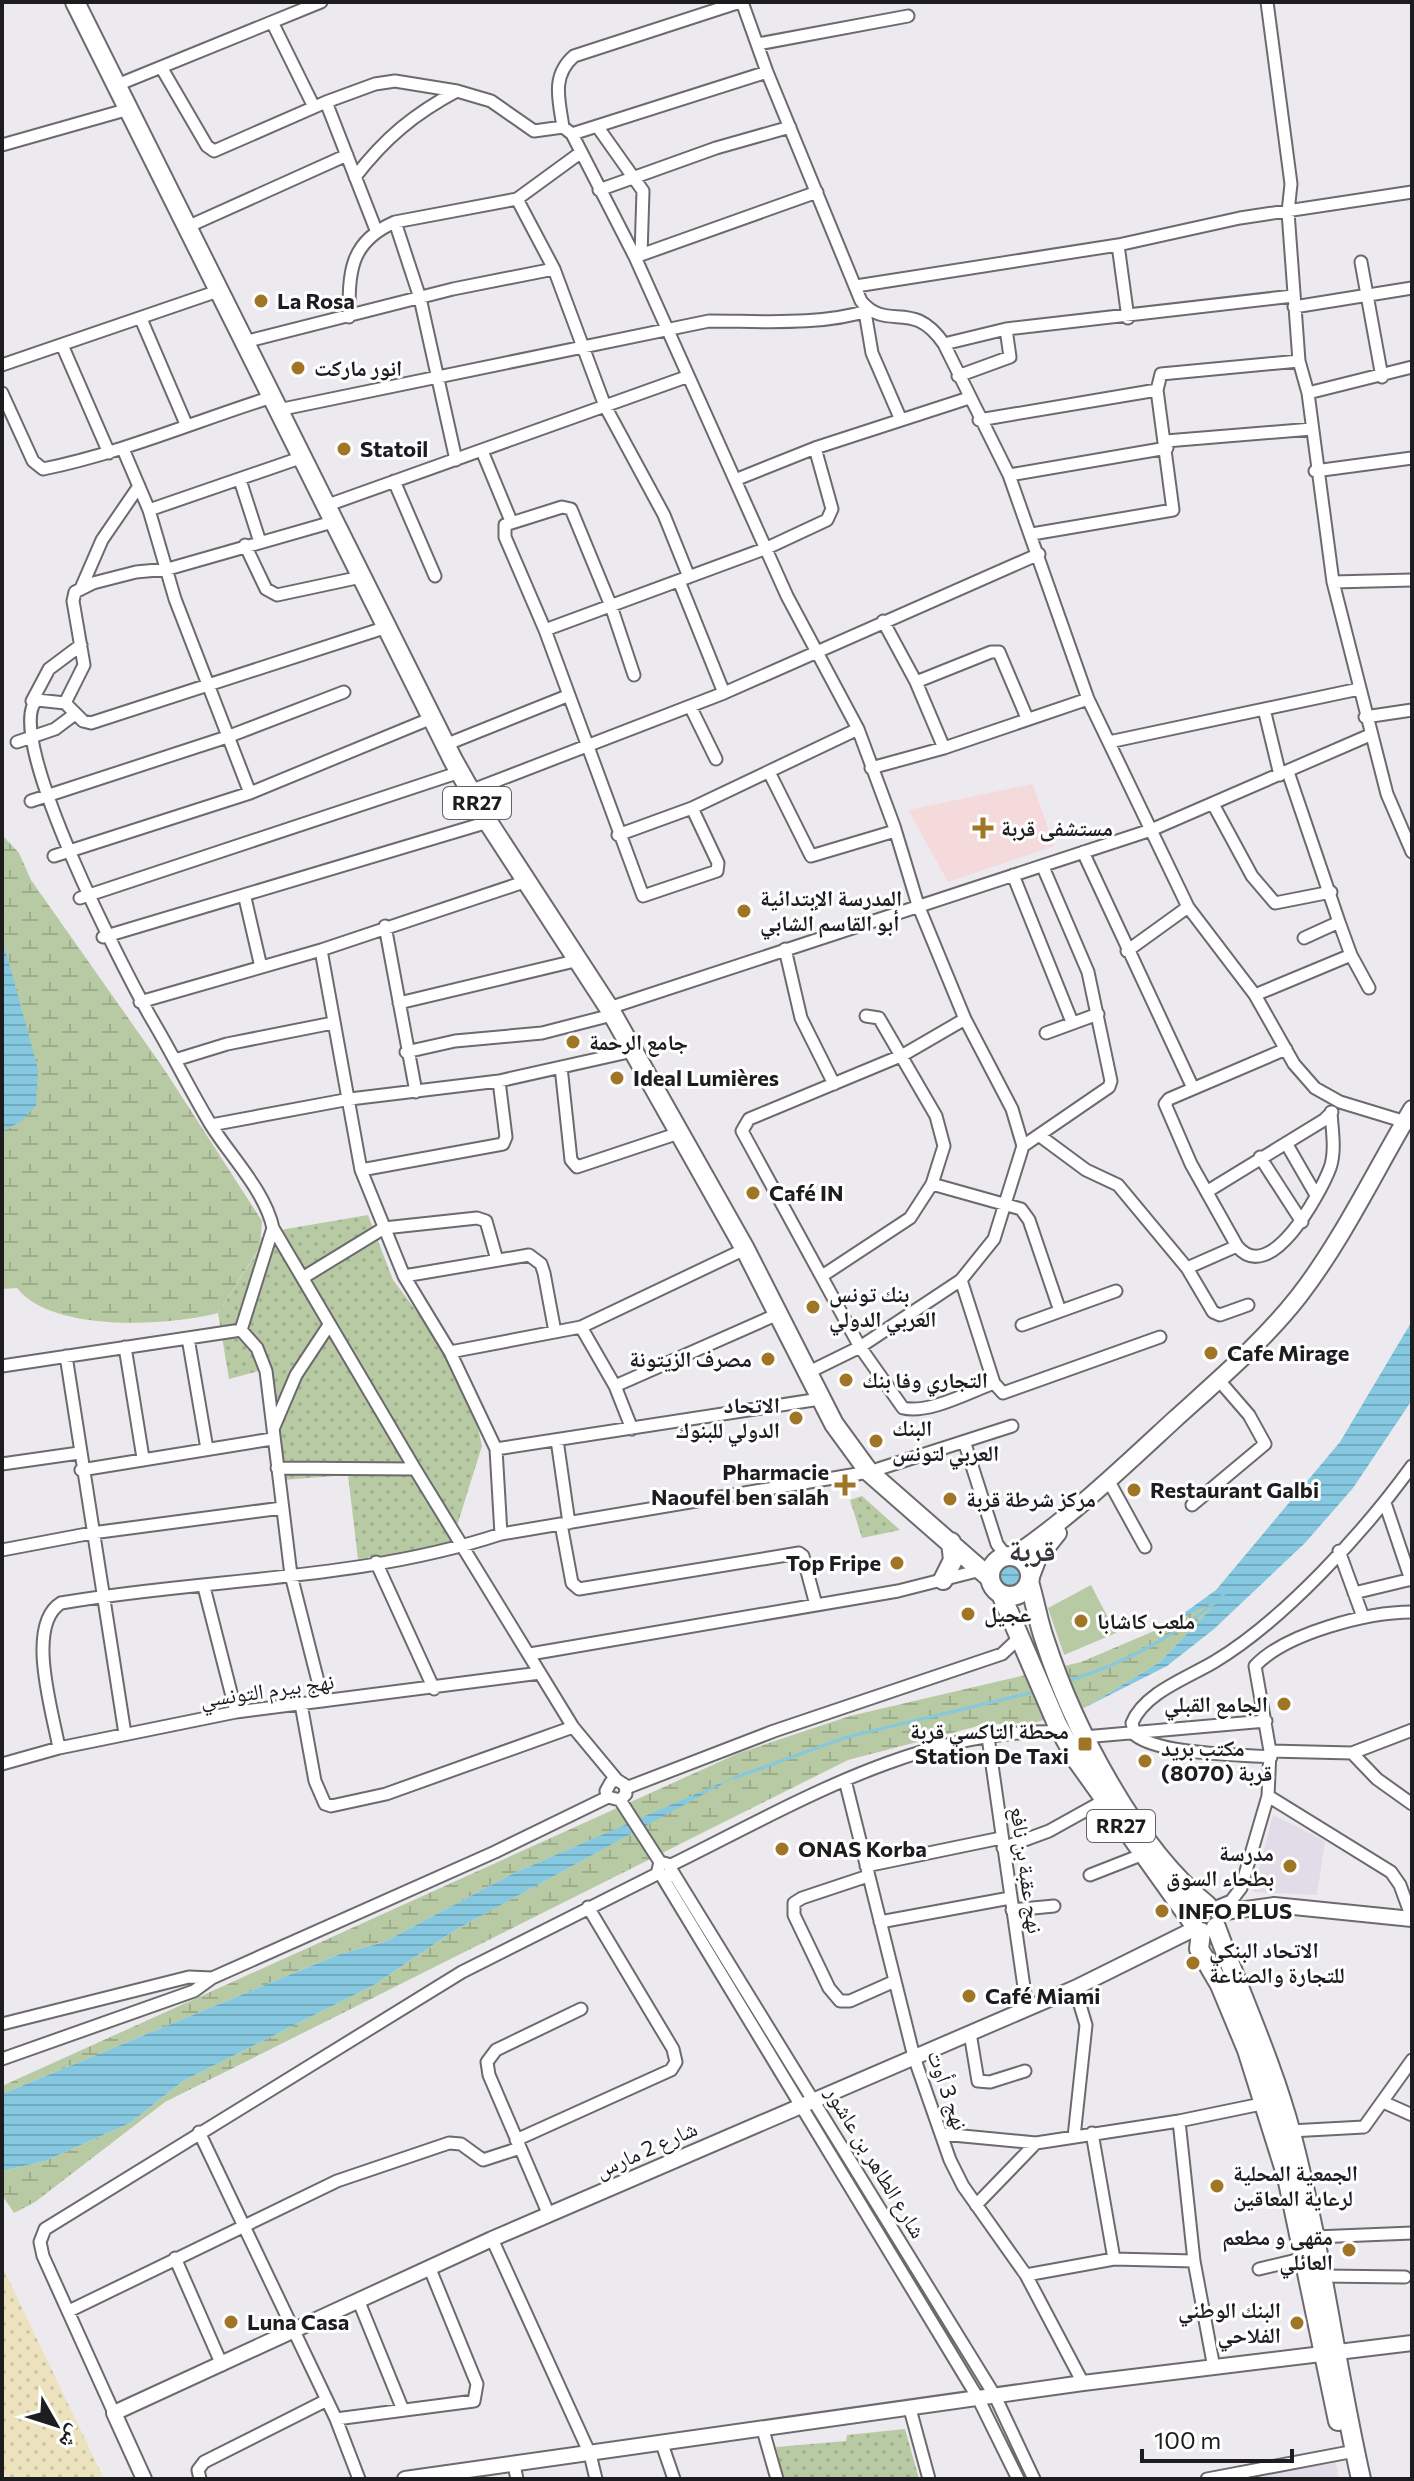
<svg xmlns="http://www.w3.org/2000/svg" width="1414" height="2481" viewBox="0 0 1414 2481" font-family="Commissioner,'Noto Naskh Arabic',sans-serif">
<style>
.built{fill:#e1dce8}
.medical{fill:#f5dadc}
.green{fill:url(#green-dots)}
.wetland{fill:url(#wetland-marsh)}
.sand{fill:url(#sand-dots)}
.pitch{fill:#b7caa3}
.water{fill:url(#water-rules)}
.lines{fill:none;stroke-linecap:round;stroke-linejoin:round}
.stream{stroke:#85c8df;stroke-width:3}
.minor-casing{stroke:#6c6a6f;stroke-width:15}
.tertiary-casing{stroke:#6c6a6f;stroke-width:18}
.secondary-casing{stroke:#6c6a6f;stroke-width:20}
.trunk-casing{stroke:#6c6a6f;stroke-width:22}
.minor{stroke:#fff;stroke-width:11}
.tertiary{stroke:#fff;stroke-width:14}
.secondary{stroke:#fff;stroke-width:16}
.trunk{stroke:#fff;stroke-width:18}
.poi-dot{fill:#a07525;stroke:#fff;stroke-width:3}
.labels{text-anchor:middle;stroke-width:6;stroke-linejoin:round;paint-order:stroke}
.shield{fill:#fff;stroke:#616062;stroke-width:2}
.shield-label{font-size:20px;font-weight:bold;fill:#1d1c1e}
.poi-label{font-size:22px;font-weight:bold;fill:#1d1c1e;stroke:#fff;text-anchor:start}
.street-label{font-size:22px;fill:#1d1c1e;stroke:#fff}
.district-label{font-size:30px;font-weight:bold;fill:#373539;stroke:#fff}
</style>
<defs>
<pattern id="green-dots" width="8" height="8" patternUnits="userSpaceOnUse" patternTransform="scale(2)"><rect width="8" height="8" fill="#b7caa3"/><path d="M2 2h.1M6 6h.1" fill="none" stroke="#9dad8c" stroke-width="1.8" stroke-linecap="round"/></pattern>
<pattern id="wetland-marsh" width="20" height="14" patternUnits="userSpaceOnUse" patternTransform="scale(2)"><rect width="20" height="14" fill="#b7caa3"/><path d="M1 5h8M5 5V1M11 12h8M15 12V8" fill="none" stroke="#9dad8c"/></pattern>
<pattern id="sand-dots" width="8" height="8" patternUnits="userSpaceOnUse" patternTransform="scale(2)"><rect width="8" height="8" fill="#ece2bd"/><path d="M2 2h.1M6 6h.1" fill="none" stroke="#cac1a2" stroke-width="1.8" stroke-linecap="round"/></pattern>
<pattern id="water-rules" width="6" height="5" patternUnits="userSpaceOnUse" patternTransform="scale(2)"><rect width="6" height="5" fill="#85c8df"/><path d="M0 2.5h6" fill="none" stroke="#72abbf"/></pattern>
</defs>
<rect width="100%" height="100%" fill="#eceaef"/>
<path class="built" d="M1273,1815L1325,1841L1317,1895L1253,1892Z
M1335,2459L1339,2479H1226Z"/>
<path class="medical" d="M1033,784L1054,846L948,882L908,810Z"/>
<path class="green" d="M368,1215L393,1280L445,1349L474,1410L482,1446L450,1548L358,1559L348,1475L283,1480L262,1370L229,1379L218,1313L260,1248L261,1238L286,1229Z
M862,1496L900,1530L862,1538L850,1500Z
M905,2429L919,2479H784L776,2447L846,2441L847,2435Z"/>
<path class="wetland" d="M2,835L19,853L31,880L164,1069L262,1221L260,1247L218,1313C168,1326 52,1333 17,1288L2,1289V1131L19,1123L27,1033L2,937Z
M1222,1597L1160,1662L1084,1708L1037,1722L982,1725L848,1760L165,2102L35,2202L14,2213L2,2195V2171L45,2161L130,2123L183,2081L374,1985L455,1930L725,1782L514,1873L384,1942L340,1954L2,2094V2086L739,1753L850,1716L1081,1662L1166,1626Z"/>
<path class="sand" d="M2,2266L104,2479H6L2,2467Z"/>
<path class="pitch" d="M1091,1585L1116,1633L1064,1655L1048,1608Z"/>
<path class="water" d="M2,937L38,1069L36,1106L19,1123L2,1131Z
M1412,1321V1400L1353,1488L1305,1543L1214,1629L1167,1666L1084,1708L1160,1662L1220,1599L1166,1626L1216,1590L1340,1442Z
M996 1577a15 15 0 1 1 30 0a15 15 0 1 1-30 0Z
M737,1776L455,1930L374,1985L183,2081L130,2123L45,2161L2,2171V2094L340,1954L384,1942L514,1873Z"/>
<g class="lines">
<path class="stream" d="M1068,1681C1123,1664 1181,1634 1224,1594
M734,1778L847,1737L1034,1692"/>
<g class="minor-casing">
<path id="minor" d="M742,2L767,72L861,301C888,333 912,297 944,344L1009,475L1088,699L1188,907L1255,995L1294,1064L1315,1088L1340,1102L1409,1123
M1267,2L1291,184L1288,212L1299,361L1308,393L1333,582L1387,794L1412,852
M272,22L314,107
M758,44L908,16
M161,67L207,146L214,151L326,102L375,84L395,81L457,91L491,101L534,131L563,127L572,134L635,257L787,596L858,729L894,826L918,905L965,1019L1012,1109L1023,1146L994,1239L961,1280L860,1347L805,1374
M117,85L321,2
M326,102L376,230
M597,126L643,191L641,255
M563,127C559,100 551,76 574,56L740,2
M572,134L767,72
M2,145L129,109
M355,177C385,138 414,114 457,91
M599,190L716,148L790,127
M517,199L554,269L605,406L664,515L689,577
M395,222L420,298L456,460
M187,227L347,155
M1118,245L1240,218L1412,192
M635,257L817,192
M1361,262L1382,377
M856,286L1118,245L1128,318
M1294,307L1412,288
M865,312L872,353L901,420
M349,317C349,272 349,242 395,222L517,199L580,153
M141,319L186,424
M244,342L453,289L554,269
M944,344L1006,329L1293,296
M62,345L109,453
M2,365L218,291
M958,376L1010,357L1006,329
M2,393L33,461L43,469C122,453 196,421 272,397
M1308,393L1412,367
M278,410L709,321C761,321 821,326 870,310
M979,420L1157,390
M1166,441L1312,429
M123,449L149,510L175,599L250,793
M482,451L511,521
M1315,471L1412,458
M1009,475L1167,448
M240,480L260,542
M735,480L815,448L969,398
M394,481L435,576
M328,505L686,377
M149,510L303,457
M336,521L168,569L136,572L93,583L75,592L73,601L84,665L65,703L37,700C0,732 129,981 154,1023C174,1057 191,1092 211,1125C231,1157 265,1191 273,1228L415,1469L573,1727L617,1780
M1032,534L1173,510L1157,390L1161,374L1299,361
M245,545L266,589L277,595L361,577
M679,581L724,693
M1333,582L1412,580
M82,586L102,540L139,486
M883,621L916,682L944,748
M545,630L767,548L827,520L832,509L815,448
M634,675L611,606L571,509L562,507L505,525V537L545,630L643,896L717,871L718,863L692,808
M916,682L991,652H999L1027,718
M32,701L49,669L81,645
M65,703L83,721L91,723L387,627
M690,706L716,759
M1264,709L1280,775
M1365,717L1412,710
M17,742L55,729L75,714
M1109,742L1359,689
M445,745L567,696
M871,768L944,748L1088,699
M769,772L811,856L895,831
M1288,772L1339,922L1304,938
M470,791L724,693L1039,554
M31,801L227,737L344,692
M1213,804L1252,876L1275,903L1331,892
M618,835L692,808L858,729
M1083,852L1193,1088
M54,856L250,793L432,718
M1013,875L1072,1022
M80,898L460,772
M245,898L261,967
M1339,922L1351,955L1369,988
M385,926L416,1092
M103,937L488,822
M785,949L801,1018L834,1084
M321,950L361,1170L404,1276L450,1352L496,1449L501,1534
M1127,951L1188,907
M1255,995L1351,955
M140,1002L321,950L527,881
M399,1003L579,960
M609,1008L1151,830L1370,735
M1046,1033L1098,1014
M406,1052L455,1041L542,1033L612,1015
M175,1060L227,1044L333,1023
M561,1067L571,1160L577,1167L679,1133
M211,1125L350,1099L499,1081L633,1051
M1040,1136L1086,1170L1118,1185L1187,1268L1213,1312L1220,1315L1248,1305
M1286,1143L1316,1195
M1023,1146L1109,1087L1111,1081L1088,972L1043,867
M1260,1157L1302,1222
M361,1170L503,1144L506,1137L499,1081
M932,1184L1021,1209L1029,1220L1060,1311
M1208,1191L1324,1120L1332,1112
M1237,1246C1270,1287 1320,1194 1330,1168C1336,1151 1332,1130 1331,1112
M1187,1268L1237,1246L1191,1164L1165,1104L1169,1099L1286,1049
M404,1276L529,1255L541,1264L544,1273L555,1332
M822,1276L910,1218L932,1184L944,1146L936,1116L879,1018L866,1016
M304,1277L384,1228L477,1218L486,1221L497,1260
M961,1280L994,1383C969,1392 929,1414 903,1408L860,1347L742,1131L749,1119L903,1055L965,1019
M1022,1325L1116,1291
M581,1327L615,1386L632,1429
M241,1330L257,1348L266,1371L291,1575L323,1701
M241,1330L273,1228
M188,1338L207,1449
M125,1347L143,1458
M450,1352L581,1327L745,1249
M66,1356L125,1734
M2,1366L241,1330
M994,1383L1003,1393L1160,1337
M615,1386L778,1314
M273,1429L296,1375L329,1325
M557,1440L569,1523
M965,1444L997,1544L1007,1557
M496,1449L820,1399
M2,1464L79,1453
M277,1468L415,1469
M81,1470L272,1439
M1112,1487L1145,1547
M1385,1503L1411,1580
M1192,1505L1265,1444L1249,1415L1223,1385
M561,1524L572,1583L579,1589L799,1553L803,1556L816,1605
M2,1550L92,1533L282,1508
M1339,1551L1363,1617
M376,1562L434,1689
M204,1587L236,1712
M1354,1593L1412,1579
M530,1654L898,1591L981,1570
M301,1704L315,1781L325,1804L331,1806L386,1794L573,1727
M988,1737L1027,2008
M1084,1737L1266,1721
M59,1748C53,1713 25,1625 61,1603C206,1578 359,1581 501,1534L869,1472L1012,1426
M1270,1751L1352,1753L1377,1779L1412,1804
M1352,1753L1412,1730
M1271,1757C1237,1754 1161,1755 1135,1735L1132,1723C1144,1693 1187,1678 1214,1662C1284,1620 1364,1532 1412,1466
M2,1764L59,1748L236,1712L540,1673
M845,1780L914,2057L950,2160L963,2186L1026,2275L1083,2383
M626,1788L774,1731L1002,1654L1020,1637
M1268,1796L1391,1872L1400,1885L1412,1918
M620,1800L660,1862
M1003,1848L1049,1831L1103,1801
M671,1865C793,1805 920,1727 1061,1732
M866,1866L1001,1838
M672,1871L995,2396L1034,2479
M1090,1875L1141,1855
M868,1876L802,1898L794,1903V1915L829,1988L840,2001H850L895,1981
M663,1878L978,2398L1018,2479
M1214,1908L1231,1901L1241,1888L1268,1796L1270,1751L1255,1666C1286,1633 1368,1612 1412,1612
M1012,1910L1054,1906
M880,1922L1010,1898
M2,2024L189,1977L212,1978
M970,2033L978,2081L990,2082L1025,2071
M2,2059L194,1991L212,1978L495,1852L608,1797L620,1800L626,1794L625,1785L617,1780L611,1782L606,1791L608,1797
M1383,2102L1412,2115
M1179,2121L1194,2261L1214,2368
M1290,2131L1364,2127L1412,2060
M199,2132L336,2419L359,2479
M1092,2133L1114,2259
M942,2134L1036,2143L1179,2121L1266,2103
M1074,2137L1086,2025L1075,1988
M516,2140L671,2070L676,2062L673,2049L588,1907
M976,2205L1036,2143
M549,2215L489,2075L487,2062L496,2050L581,2009
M1315,2237L1412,2233
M492,2239L590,2454L596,2479
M175,2258L222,2365
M1259,2269L1305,2258
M1026,2275L1114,2259L1194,2261
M1323,2276L1405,2277
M359,2302L403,2410
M69,2311L337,2181L449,2143L461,2144L483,2160L520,2148
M910,2409L929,2479
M114,2413L43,2256L40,2242L45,2229L462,1972L657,1874L669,1876L671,1865L660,1862L657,1874
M336,2419L474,2401L477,2384L430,2269
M763,2430L777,2479
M662,2444L674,2479
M514,2465L517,2479
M200,2479L198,2470L204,2462L327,2400
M1207,2479L1355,2451"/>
</g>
<g class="tertiary-casing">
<path id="tertiary" d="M1218,1913L1274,1905L1412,1919
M144,2479L114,2413L492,2239L1075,1988L1196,1928
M405,2479L1083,2383L1412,2343"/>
</g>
<g class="secondary-casing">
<path id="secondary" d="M1012,1557C1071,1517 1122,1468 1174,1420C1217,1381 1263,1342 1299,1296C1343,1239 1375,1171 1412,1109
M1030,1579L1038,1558L1058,1533"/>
</g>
<g class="trunk-casing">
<path id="trunk" d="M75,2L453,760L488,822L609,1008L745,1249L834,1424L869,1472L990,1578
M990 1576a20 20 0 1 1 40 0a20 20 0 1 1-40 0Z
M943,1580L953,1560L951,1542
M1029,1582C1035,1601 1038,1622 1045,1641C1073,1727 1135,1848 1207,1905
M1001,1594L1057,1724L1076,1759L1193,1923
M1216,1927C1241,1996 1272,2062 1291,2133C1321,2247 1335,2364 1361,2479
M1201,1932L1199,1949L1220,1985L1247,2050L1287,2177L1338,2421"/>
</g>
<use href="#minor" class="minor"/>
<use href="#tertiary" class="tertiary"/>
<use href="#secondary" class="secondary"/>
<use href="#trunk" class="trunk"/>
</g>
<g class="poi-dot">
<circle cx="261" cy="301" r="8"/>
<circle cx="298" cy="368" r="8"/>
<circle cx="344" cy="449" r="8"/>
<path d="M979 816h8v8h8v8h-8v8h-8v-8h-8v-8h8z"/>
<circle cx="744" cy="911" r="8"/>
<circle cx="573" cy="1042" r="8"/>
<circle cx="617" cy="1078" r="8"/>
<circle cx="753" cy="1193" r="8"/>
<circle cx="813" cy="1307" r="8"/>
<circle cx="1211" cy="1353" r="8"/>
<circle cx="768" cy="1359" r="8"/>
<circle cx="846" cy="1380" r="8"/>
<circle cx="796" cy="1418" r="8"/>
<circle cx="876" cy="1441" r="8"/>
<path d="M841 1473h8v8h8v8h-8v8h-8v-8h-8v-8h8z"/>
<circle cx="1134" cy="1490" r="8"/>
<circle cx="950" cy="1499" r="8"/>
<circle cx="897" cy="1563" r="8"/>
<circle cx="968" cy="1614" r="8"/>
<circle cx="1081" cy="1621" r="8"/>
<circle cx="1284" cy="1704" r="8"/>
<rect x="1077" y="1736" width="16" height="16" rx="4"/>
<circle cx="1145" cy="1761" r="8"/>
<circle cx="782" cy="1849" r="8"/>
<circle cx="1290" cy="1866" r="8"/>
<circle cx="1162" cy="1911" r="8"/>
<circle cx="1193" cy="1963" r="8"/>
<circle cx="969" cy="1996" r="8"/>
<circle cx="1217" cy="2186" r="8"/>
<circle cx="1349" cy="2250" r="8"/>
<circle cx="231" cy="2322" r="8"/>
<circle cx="1297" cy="2323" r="8"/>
</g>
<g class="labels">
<g class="shield">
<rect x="443" y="787" width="68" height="32" rx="6"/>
<rect x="1087" y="1810" width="68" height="32" rx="6"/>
</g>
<g class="shield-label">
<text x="477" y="810">RR27</text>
<text x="1121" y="1833">RR27</text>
</g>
<g class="poi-label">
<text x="277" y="309">La Rosa</text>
<text x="314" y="376">انور ماركت</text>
<text x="360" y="457">Statoil</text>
<text x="1001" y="836">مستشفى قربة</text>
<text x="760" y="906">المدرسة الإبتدائية<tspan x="760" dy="25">أبو القاسم الشابي</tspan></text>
<text x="589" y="1050">جامع الرحمة</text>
<text x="633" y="1086">Ideal Lumières</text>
<text x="769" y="1201">Café IN</text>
<text x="829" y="1302">بنك تونس<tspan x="829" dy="25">العربي الدولي</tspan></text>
<text x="1227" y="1361">Cafe Mirage</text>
<text x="752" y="1367" text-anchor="end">مصرف الزيتونة</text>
<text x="862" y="1388">التجاري وفا بنك</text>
<text x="780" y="1413" text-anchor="end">الاتحاد<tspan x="780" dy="25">الدولي للبنوك</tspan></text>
<text x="892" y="1436">البنك<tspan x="892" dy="25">العربي لتونس</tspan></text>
<text x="829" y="1480" text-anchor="end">Pharmacie<tspan x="829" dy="25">Naoufel ben salah</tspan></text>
<text x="1150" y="1498">Restaurant Galbi</text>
<text x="966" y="1507">مركز شرطة قربة</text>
<text x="881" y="1571" text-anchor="end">Top Fripe</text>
<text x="984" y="1622">عجيل</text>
<text x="1097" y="1629">ملعب كاشابا</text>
<text x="1268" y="1712" text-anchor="end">الجامع القبلي</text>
<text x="1069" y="1739" text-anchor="end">محطة التاكسي قربة<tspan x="1069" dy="25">Station De Taxi</tspan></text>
<text x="1161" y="1756">مكتب بريد<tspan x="1161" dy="25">قربة (8070)</tspan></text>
<text x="798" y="1857">ONAS Korba</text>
<text x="1274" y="1861" text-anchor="end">مدرسة<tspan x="1274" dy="25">بطحاء السوق</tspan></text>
<text x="1178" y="1919">INFO PLUS</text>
<text x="1209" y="1958">الاتحاد البنكي<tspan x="1209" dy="25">للتجارة والصناعة</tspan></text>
<text x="985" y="2004">Café Miami</text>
<text x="1233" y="2181">الجمعية المحلية<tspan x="1233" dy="25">لرعاية المعاقين</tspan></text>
<text x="1333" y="2245" text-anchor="end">مقهى و مطعم<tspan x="1333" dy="25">العائلي</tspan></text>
<text x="1281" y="2318" text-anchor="end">البنك الوطني<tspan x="1281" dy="25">الفلاحي</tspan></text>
<text x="247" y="2330">Luna Casa</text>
</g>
<g class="street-label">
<text transform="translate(267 1690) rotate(-8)" y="8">نهج بيرم التونسي</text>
<text transform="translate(1027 1870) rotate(82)" y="8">نهج عقبة بن نافع</text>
<text transform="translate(948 2090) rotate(71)" y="8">نهج 3 أوت</text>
<text transform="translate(646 2149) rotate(-24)" y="8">شارع 2 مارس</text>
<text transform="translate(876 2162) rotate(59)" y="8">شارع الطاهر بن عاشور</text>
</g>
<g class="district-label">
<text x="1032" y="1561">قربة</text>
</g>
</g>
<rect width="1414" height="2481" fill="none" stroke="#1d1c1e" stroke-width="8"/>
<g transform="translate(56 2425) rotate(129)" stroke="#ffffff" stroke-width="6" paint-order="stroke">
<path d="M0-6L14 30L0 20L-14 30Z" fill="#1d1c1e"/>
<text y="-12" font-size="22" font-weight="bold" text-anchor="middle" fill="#1d1c1e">ش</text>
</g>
<path d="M1142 2449v12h150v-12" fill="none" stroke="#1d1c1e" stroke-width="4"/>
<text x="1154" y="2449" font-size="24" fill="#1d1c1e" stroke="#ffffff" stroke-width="6" paint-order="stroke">100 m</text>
</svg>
